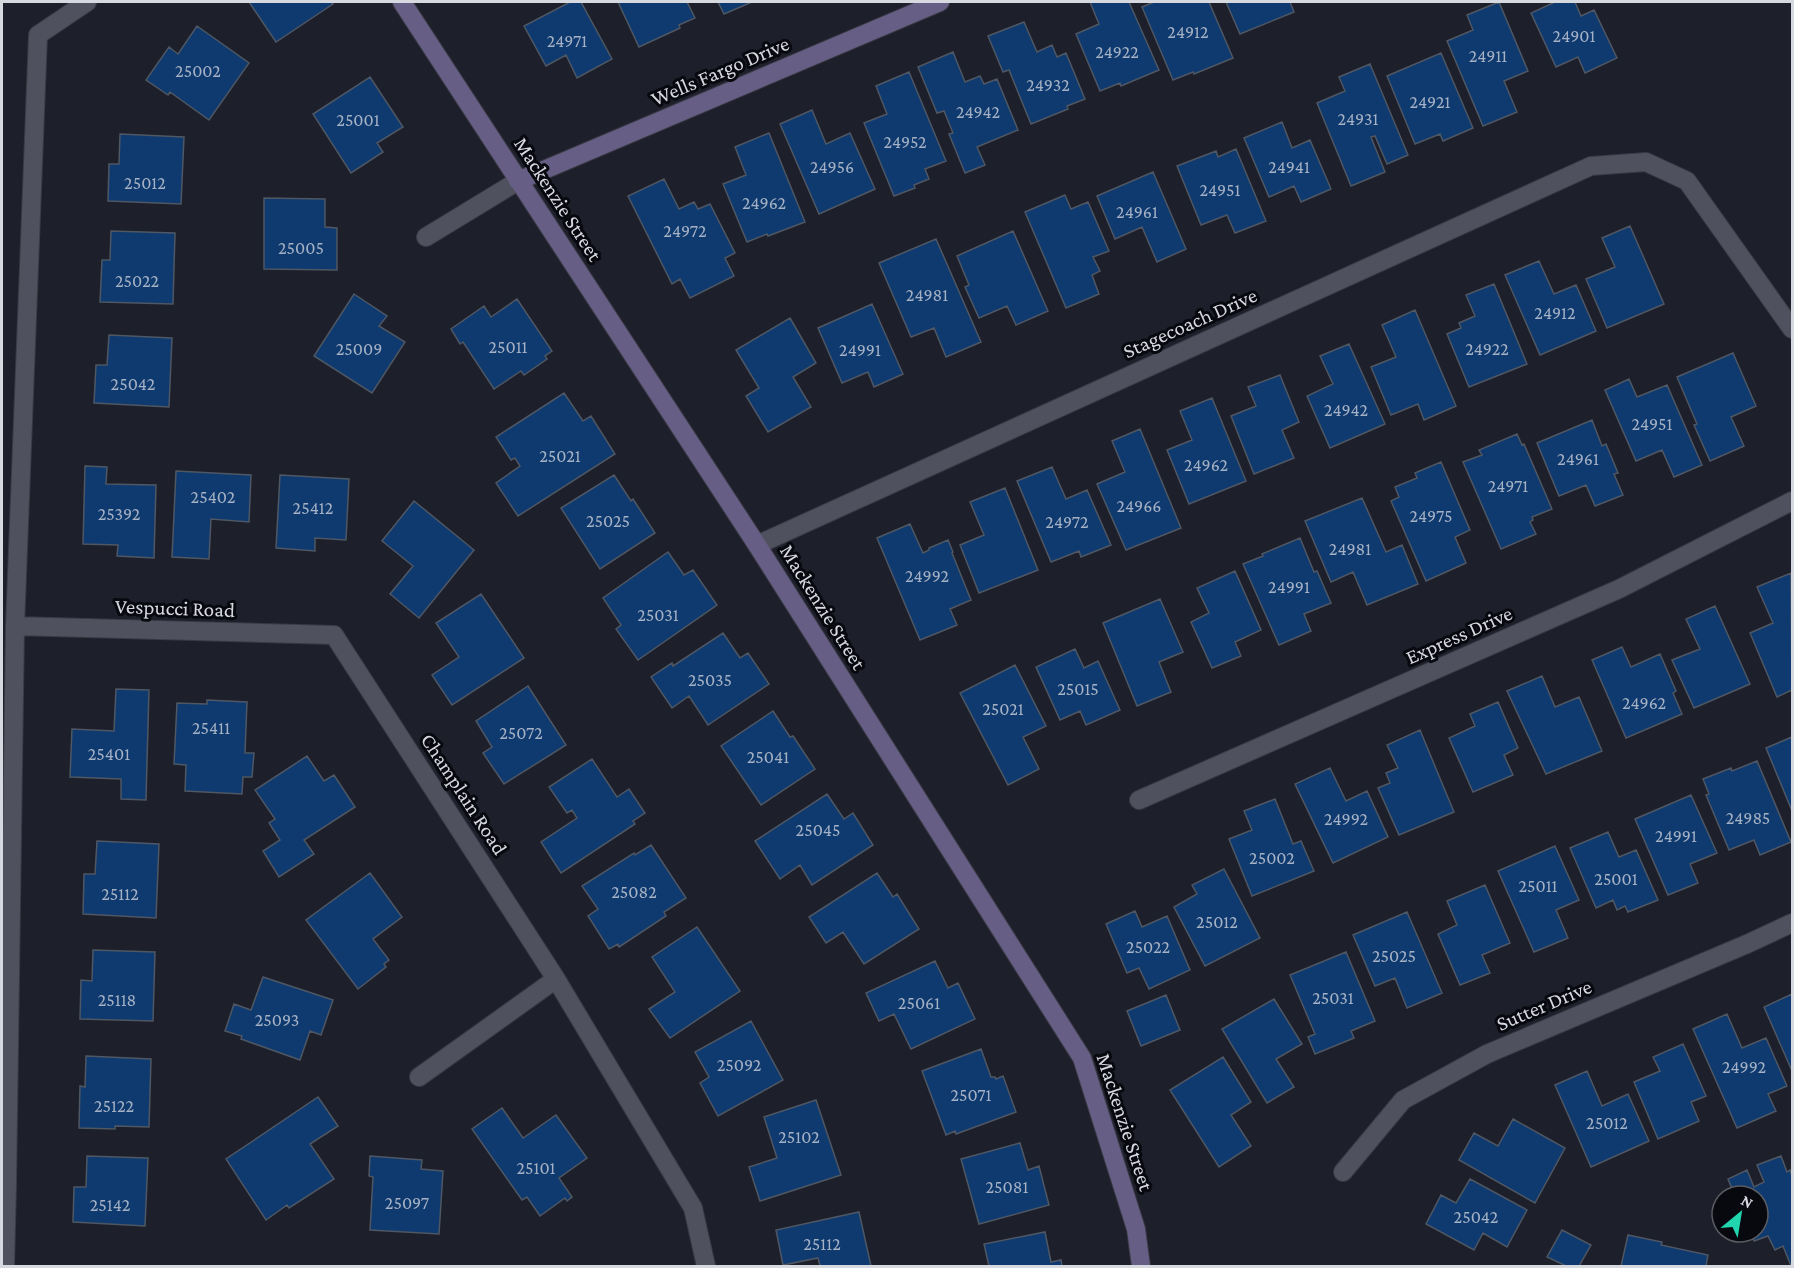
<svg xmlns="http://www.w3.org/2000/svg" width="1794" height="1268" viewBox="0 0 1794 1268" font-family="'Crimson Pro',serif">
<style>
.building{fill:#0f3a6f;stroke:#4e5763;stroke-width:1.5}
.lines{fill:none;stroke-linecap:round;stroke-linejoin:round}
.street-casing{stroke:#393a44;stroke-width:20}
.secondary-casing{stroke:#393a44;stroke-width:20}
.street{stroke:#4f515f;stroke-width:18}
.secondary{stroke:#665e85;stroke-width:18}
.labels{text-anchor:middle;stroke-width:6;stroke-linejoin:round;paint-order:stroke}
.number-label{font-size:18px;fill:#a5b1c4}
.street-label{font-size:21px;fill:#d7d9e1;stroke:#08090e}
</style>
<rect width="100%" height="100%" fill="#1d1f2b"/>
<path class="building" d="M249,2H331L333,4L276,42Z
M570,2H581L612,59L577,78L566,55L546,66L524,26Z
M618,2H687L695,18L679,25L680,28L639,47Z
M718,2H752L724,14Z
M1090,2H1129L1159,70L1121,86L1120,83L1100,91L1076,34L1099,24Z
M1154,2H1209L1233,58L1194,74L1193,72L1173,80L1142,7Z
M1226,2H1290L1294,12L1240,34Z
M1499,2L1528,71L1504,81L1517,112L1483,126L1447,41L1473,30L1467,15Z
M1555,2H1575L1581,16L1594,10L1617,58L1585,73L1578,57L1556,67L1531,13Z
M1024,22L1037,52L1052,45L1057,57L1066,53L1085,99L1067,106L1068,109L1031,124L1009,70L1003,72L988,36Z
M197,26L249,63L209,120L170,92L168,95L146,80L169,47L178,54Z
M953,52L965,82L980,76L984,84L997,79L1018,130L977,147L985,165L965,173L949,134L953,133L944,111L937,113L918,67Z
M1441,53L1473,128L1443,141L1440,134L1415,144L1387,76Z
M1370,64L1408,155L1387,164L1375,136L1371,137L1385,172L1351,186L1317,103L1345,91L1339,77Z
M909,72L946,161L925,169L929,179L914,185L915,188L894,196L864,123L887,114L876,86Z
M370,77L403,127L377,143L383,152L351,173L313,114Z
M812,110L826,144L850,133L875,189L819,214L780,124Z
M1282,122L1292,148L1310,140L1331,189L1301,202L1294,186L1269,197L1244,138Z
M769,133L805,222L768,236L767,234L747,242L723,184L746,175L735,147Z
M120,134L184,137L181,204L108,201L109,164H119Z
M1236,149L1266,221L1235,233L1227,215L1201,225L1177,166L1216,151L1218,157Z
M1153,172L1186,249L1157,262L1142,227L1115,239L1097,196Z
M664,179L679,209L694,202L698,209L710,204L735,253L725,258L734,276L690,298L680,279L672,284L628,196Z
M1065,195L1071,209L1088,202L1109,251L1093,257L1100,271L1092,275L1099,294L1066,308L1025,212Z
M264,198L325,199V227L337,228V270L264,269Z
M1630,226L1664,304L1607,328L1586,279L1615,267L1602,238Z
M111,231L175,233L173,304L100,302L102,260H110Z
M1013,231L1048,311L1016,325L1007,306L979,318L965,287L969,285L957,256Z
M936,239L981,342L946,357L934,328L911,337L879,263Z
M1539,261L1554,294L1576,285L1596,331L1540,355L1505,275Z
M1494,284L1527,364L1469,387L1447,334L1461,328L1459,323L1475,316L1466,295Z
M354,294L387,316L379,326L405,342L372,393L314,356Z
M517,299L552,351L545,356L547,359L524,375L521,371L494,389L463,342L460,344L451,329L484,306L491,317Z
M872,304L903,374L874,387L868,372L842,383L818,328Z
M1415,310L1456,406L1424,420L1418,404L1391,415L1371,367L1396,357L1382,325Z
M790,318L816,363L793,377L811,407L768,432L746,396L759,388L736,350Z
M109,335L172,338L169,407L94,403L96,365H107Z
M1349,344L1385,424L1330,448L1307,396L1333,384L1320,356Z
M1733,353L1756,406L1731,417L1744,446L1710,461L1694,425L1697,424L1677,377Z
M1280,375L1299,422L1282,430L1294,458L1254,474L1231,416L1256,406L1248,387Z
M1629,379L1637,397L1667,385L1702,465L1674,477L1662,450L1636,461L1605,390Z
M564,393L583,421L591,416L615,454L518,516L496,483L520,466L515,458L511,460L496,437Z
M1212,398L1246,481L1189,504L1167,450L1192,440L1180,411Z
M1592,420L1602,446L1606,444L1618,473L1614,474L1623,495L1595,506L1586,485L1559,496L1537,443Z
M1140,429L1181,528L1126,550L1097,484L1125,472L1112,441Z
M1517,434L1522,445L1524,444L1552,509L1532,517L1533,520L1530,522L1536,534L1501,549L1463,462L1482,455L1479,450Z
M1441,462L1470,530L1455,537L1466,563L1426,581L1391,501L1399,497L1395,487L1417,478L1415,473Z
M85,466L107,467L106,484L156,485L154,558L117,556L118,545L83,544Z
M1052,467L1066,499L1087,490L1111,545L1081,557L1079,551L1051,562L1017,481Z
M176,471L251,475L249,522L211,519L209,559L172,557Z
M280,475L349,479L346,540L315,538V551L276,548Z
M614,475L631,501L633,499L655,533L600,569L561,508Z
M1005,488L1038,570L979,593L960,545L984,535L970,502Z
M1362,498L1386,552L1402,545L1418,584L1367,605L1353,572L1331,582L1305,521Z
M414,501L474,550L419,618L390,594L413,566L382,541Z
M910,524L923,553L929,550V548L948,540L953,552L952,553L971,600L950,609L957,625L920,640L877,538Z
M1300,538L1314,572L1317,571L1331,603L1304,614L1311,631L1279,645L1243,564L1263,556L1262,554Z
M668,552L684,575L693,570L717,605L638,660L616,629L621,625L603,598Z
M1235,571L1261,630L1235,642L1241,656L1212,668L1191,622L1209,613L1197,588Z
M1791,573L1792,690L1777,697L1750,633L1773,623L1757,587Z
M481,594L524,658L452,705L432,675L459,657L436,623Z
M1160,599L1183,652L1159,662L1171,692L1137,706L1103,623Z
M1715,606L1750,684L1694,708L1672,660L1700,649L1686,619Z
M723,633L740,658L748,653L769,684L708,725L689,696L672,708L651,677L672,663L673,666Z
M1622,647L1631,667L1660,654L1676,691L1673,693L1682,714L1626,738L1592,660Z
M1075,649L1084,668L1098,661L1120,710L1086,725L1080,711L1060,720L1036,667Z
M1015,665L1046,726L1023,737L1039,769L1008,785L960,693Z
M1542,676L1555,707L1579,697L1602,751L1546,774L1507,691Z
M528,686L566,745L504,784L483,753L492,747L476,721Z
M116,689L149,690L146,800L121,799V779L70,777L72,729L114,731Z
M207,700L247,702L245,753H254L252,777H243L242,794L185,791L186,765L174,764L177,703L207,704Z
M1498,702L1518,748L1504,755L1513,775L1473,792L1449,738L1475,726L1470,714Z
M773,711L790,737L793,736L815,769L761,805L721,746Z
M1420,730L1454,812L1399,835L1378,788L1390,783L1386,773L1398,768L1387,745Z
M1792,737V811L1766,748Z
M307,756L324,781L334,775L355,807L304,840L314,854L279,877L263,851L280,840L269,823L275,819L255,790Z
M592,759L617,797L629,789L645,813L633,821L635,824L561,873L541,842L577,818L572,810L567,813L549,787Z
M1757,761L1791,842L1760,855L1754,840L1729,850L1706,795L1709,794L1703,779L1731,768L1732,771Z
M1330,768L1346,801L1367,791L1388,837L1333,863L1295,784Z
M827,794L844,819L853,813L873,845L812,885L800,865L780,879L755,841Z
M1691,795L1717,853L1690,864L1698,883L1668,895L1635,819Z
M1275,799L1293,844L1301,841L1314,871L1252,896L1229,839L1252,830L1244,811Z
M1608,832L1619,857L1636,850L1658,900L1628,912L1625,906L1617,910L1613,900L1596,908L1570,848Z
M97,841L159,844L156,918L83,914L84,874H95Z
M651,845L686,898L664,912L666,916L619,947L618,944L609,949L588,916L598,909L582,886L634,853L635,855Z
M1555,846L1579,900L1556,910L1568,938L1534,952L1498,871Z
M1224,869L1260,938L1205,966L1174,907L1197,894L1192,885Z
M370,873L402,917L373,939L389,960L384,964L386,967L358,989L306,920Z
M877,873L893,897L897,894L919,929L864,964L843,932L826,943L809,917Z
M1485,885L1510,943L1482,955L1490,973L1460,985L1438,934L1457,925L1447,901Z
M1135,911L1142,927L1167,916L1190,970L1149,989L1139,968L1127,973L1106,924Z
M1407,912L1442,993L1407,1008L1395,978L1375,986L1353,935Z
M697,927L740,991L670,1038L649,1009L675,992L652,957Z
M93,950L155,952L153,1021L80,1019L81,980L92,981Z
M1346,952L1375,1021L1351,1031L1354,1038L1315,1054L1308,1037L1315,1034L1290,975Z
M935,961L948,988L958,983L975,1019L911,1049L894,1014L879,1021L866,993Z
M263,977L333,1000L321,1035L310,1031L300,1060L241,1039L242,1036L225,1031L234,1004L251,1010Z
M1792,994V1071L1764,1007Z
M1166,995L1180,1030L1141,1046L1127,1011Z
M1274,999L1302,1044L1276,1059L1294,1087L1267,1103L1222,1029Z
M1727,1014L1742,1048L1766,1038L1787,1086L1768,1094L1776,1111L1737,1128L1693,1029Z
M751,1021L783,1080L718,1116L700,1083L709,1077L695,1052Z
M1683,1044L1706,1096L1691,1102L1699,1121L1658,1139L1634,1082L1660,1071L1653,1057Z
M981,1049L991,1077H995L996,1079L1003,1076L1016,1112L956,1134L955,1131L946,1135L922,1071Z
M86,1056L151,1059L149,1127L115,1126V1129L79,1128L80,1086L85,1087Z
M1223,1057L1251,1102L1231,1115L1251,1146L1219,1167L1170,1090Z
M1587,1071L1602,1106L1628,1094L1649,1141L1591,1167L1555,1085Z
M318,1097L338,1126L310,1144L334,1179L289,1208L287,1205L266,1220L226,1159Z
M816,1100L841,1175L760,1201L749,1167L777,1158L764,1117Z
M502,1108L523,1138L556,1115L587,1158L559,1178L572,1197L567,1201L565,1198L540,1216L527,1197L522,1200L472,1129Z
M1513,1119L1565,1148L1535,1203L1459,1160L1474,1133L1498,1146Z
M1020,1143L1028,1170L1039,1166L1049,1205L979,1224L961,1159Z
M87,1156L148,1158L145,1226L73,1222L74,1187H86Z
M370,1156L422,1160L421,1169L443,1171L439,1234L370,1230L373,1177L369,1176Z
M1781,1156L1787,1172L1790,1170L1792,1176V1265L1791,1266L1783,1246L1775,1250L1768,1236L1754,1241L1751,1232H1758V1196H1735L1728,1179L1747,1170L1754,1187L1764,1182L1757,1165Z
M1470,1179L1527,1210L1507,1247L1483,1233L1474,1250L1426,1224L1441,1195L1456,1203Z
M859,1212L871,1266H820L818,1258L783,1265L776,1230Z
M1562,1230L1591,1245L1579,1266H1566L1547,1257Z
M1045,1232L1051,1262L1061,1260L1062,1266H989L984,1244Z
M1628,1235L1662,1242L1661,1245L1708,1255L1706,1266H1621Z"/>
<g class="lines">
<g class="street-casing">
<path id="street" d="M426,237L518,181
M757,545L1591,166L1646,162L1687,181L1792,329
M15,626L334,635L556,979L693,1208L706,1266
M1139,800L1619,589L1792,501
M419,1077L556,979
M1343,1172L1403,1100L1487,1054L1747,944L1792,923
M5,1266L7,1184L15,626L38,35L87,2"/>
</g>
<g class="secondary-casing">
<path id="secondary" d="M402,2L757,545L1082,1058L1136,1229L1141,1266
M518,181L940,2"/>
</g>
<use href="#street" class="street"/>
<use href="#secondary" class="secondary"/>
</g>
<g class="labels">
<g class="number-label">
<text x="1188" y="38">24912</text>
<text x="1574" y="42">24901</text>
<text x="567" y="47">24971</text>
<text x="1117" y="58">24922</text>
<text x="1488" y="62">24911</text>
<text x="198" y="77">25002</text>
<text x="1048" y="91">24932</text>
<text x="1430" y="108">24921</text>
<text x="978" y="118">24942</text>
<text x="1358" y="125">24931</text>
<text x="358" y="126">25001</text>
<text x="905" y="148">24952</text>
<text x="832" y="173">24956</text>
<text x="1289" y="173">24941</text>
<text x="145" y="189">25012</text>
<text x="1220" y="196">24951</text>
<text x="764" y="209">24962</text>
<text x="1137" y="218">24961</text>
<text x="685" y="237">24972</text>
<text x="301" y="254">25005</text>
<text x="137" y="287">25022</text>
<text x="927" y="301">24981</text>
<text x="1555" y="319">24912</text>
<text x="508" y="353">25011</text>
<text x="359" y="355">25009</text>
<text x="1487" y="355">24922</text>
<text x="860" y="356">24991</text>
<text x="133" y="390">25042</text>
<text x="1346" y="416">24942</text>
<text x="1652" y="430">24951</text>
<text x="560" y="462">25021</text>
<text x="1578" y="465">24961</text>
<text x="1206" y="471">24962</text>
<text x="1508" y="492">24971</text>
<text x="213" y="503">25402</text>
<text x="1139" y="512">24966</text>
<text x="313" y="514">25412</text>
<text x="119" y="520">25392</text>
<text x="1431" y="522">24975</text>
<text x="608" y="527">25025</text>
<text x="1067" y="528">24972</text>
<text x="1350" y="555">24981</text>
<text x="927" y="582">24992</text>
<text x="1289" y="593">24991</text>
<text x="658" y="621">25031</text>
<text x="710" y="686">25035</text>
<text x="1078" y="695">25015</text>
<text x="1644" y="709">24962</text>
<text x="1003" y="715">25021</text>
<text x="211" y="734">25411</text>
<text x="521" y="739">25072</text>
<text x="109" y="760">25401</text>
<text x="768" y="763">25041</text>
<text x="1748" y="824">24985</text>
<text x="1346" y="825">24992</text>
<text x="818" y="836">25045</text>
<text x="1676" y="842">24991</text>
<text x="1272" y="864">25002</text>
<text x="1616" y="885">25001</text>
<text x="1538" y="892">25011</text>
<text x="634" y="898">25082</text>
<text x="120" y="900">25112</text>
<text x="1217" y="928">25012</text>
<text x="1148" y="953">25022</text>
<text x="1394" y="962">25025</text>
<text x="1333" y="1004">25031</text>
<text x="117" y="1006">25118</text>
<text x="919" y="1009">25061</text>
<text x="277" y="1026">25093</text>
<text x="739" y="1071">25092</text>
<text x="1744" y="1073">24992</text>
<text x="971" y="1101">25071</text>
<text x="114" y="1112">25122</text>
<text x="1607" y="1129">25012</text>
<text x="799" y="1143">25102</text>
<text x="536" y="1174">25101</text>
<text x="1007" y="1193">25081</text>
<text x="407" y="1209">25097</text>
<text x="110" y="1211">25142</text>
<text x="1476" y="1223">25042</text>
<text x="822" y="1250">25112</text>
</g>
<g class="street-label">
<text transform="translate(720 71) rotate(-23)" y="7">Wells Fargo Drive</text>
<text transform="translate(558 199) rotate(57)" y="7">Mackenzie Street</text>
<text transform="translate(1190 323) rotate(-24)" y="7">Stagecoach Drive</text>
<text transform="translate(823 607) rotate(58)" y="7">Mackenzie Street</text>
<text transform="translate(175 608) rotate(2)" y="7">Vespucci Road</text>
<text transform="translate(1459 635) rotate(-24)" y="7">Express Drive</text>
<text transform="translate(464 794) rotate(57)" y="7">Champlain Road</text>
<text transform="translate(1544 1005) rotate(-23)" y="7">Sutter Drive</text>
<text transform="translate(1125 1122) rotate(72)" y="7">Mackenzie Street</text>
</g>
</g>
<rect width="1794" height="1268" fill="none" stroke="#d7d9e1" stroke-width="6"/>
<g transform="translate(1740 1214) rotate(30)"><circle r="28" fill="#08090e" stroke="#5b5c62" stroke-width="1.5"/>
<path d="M0-4.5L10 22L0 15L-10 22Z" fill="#21d5af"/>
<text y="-9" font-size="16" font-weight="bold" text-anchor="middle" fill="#d7d9e1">N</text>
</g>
</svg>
